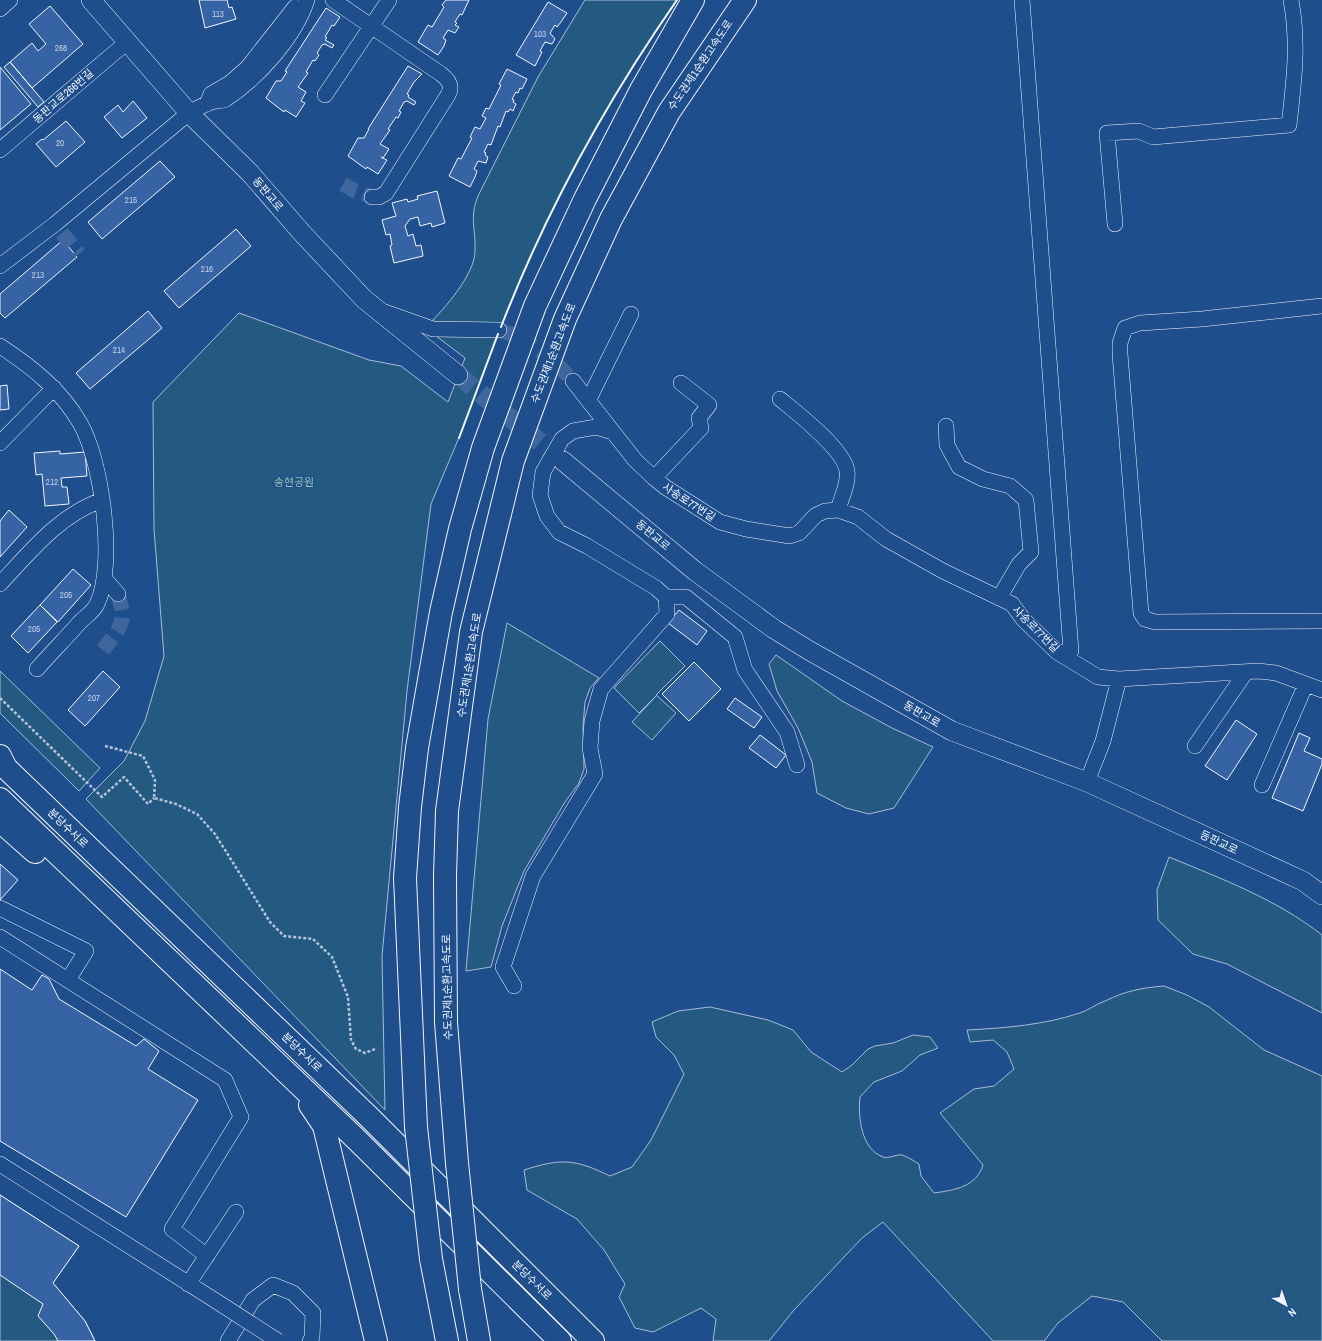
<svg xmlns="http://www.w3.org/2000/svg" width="1322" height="1341" viewBox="0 0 1322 1341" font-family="'Archivo Narrow','Noto Sans KR',sans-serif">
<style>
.green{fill:#245a82;stroke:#a8bbd7}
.building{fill:#3563a3;stroke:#f2f6ff}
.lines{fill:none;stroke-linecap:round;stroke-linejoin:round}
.minor-tunnel{stroke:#3f679d;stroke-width:15;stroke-dasharray:15 8;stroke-linecap:butt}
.major-tunnel{stroke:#3f679d;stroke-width:19;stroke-dasharray:19 10;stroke-linecap:butt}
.minor-casing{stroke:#f2f6ff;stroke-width:16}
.major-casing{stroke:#f2f6ff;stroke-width:20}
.highway-casing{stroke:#f2f6ff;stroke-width:24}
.path{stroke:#b3c4dc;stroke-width:2.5;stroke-dasharray:3 2;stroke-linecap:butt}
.minor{stroke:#1f4e8c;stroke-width:15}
.major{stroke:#1f4e8c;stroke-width:19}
.highway{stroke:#1f4e8c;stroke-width:22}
.minor-bridge-casing{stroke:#f2f6ff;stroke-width:16;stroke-linecap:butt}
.highway-bridge-casing{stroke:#f2f6ff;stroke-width:24;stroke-linecap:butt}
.minor-bridge{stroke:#1f4e8c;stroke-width:15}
.highway-bridge{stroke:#1f4e8c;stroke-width:22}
.wall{stroke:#f2f6ff;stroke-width:2}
.labels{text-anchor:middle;stroke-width:3;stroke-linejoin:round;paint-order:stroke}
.number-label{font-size:9px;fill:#c3d1e8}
.street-label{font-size:11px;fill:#f2f6ff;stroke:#1f4e8c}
.park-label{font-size:11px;fill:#97c8a6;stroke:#1f4e8c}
</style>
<rect width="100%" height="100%" fill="#1f4e8c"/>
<path class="green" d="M585,0H677C606,102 547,211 501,326L429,324C445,308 475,274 475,251C476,229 469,218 478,196L538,77Z
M239,313L369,360L401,366L448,402L465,358L436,336L490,334L496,338L463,428L431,504L407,691L382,956L385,1110L86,799L124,761L145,721L164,656L154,529L153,402Z
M507,623L599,678L590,688L585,702L583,726L584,769L579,783L565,802L524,871L502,926L491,967L466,971L488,719Z
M660,641L685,666L656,695L676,713L652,740L632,722L656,696L639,713L614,688Z
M776,655L842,701L892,728L933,747L894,808L869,814L846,808L817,793L812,762L798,728L777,691L769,664Z
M0,671L100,768L79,791L0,713Z
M1169,857C1222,879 1276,899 1322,935V1013L1227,964L1193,954L1158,920L1157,890Z
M1164,986L1187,995L1209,1007L1264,1050L1322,1076V1341H1162L1123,1302L1092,1296L1058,1323L1044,1341H993L883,1222L862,1238L794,1310L769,1341H713L716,1319L701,1308L653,1332L635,1328L619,1297L625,1284L604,1250L577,1219L527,1190L524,1170C561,1158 575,1159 610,1176L632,1167L651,1140L684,1074L674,1055L656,1037L652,1022L678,1011L710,1007L768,1020L793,1030L811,1052L842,1072L852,1065L868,1049L875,1046L893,1043L913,1035L930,1037L938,1048L920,1055L902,1071L874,1082L860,1097C858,1117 861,1149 883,1157C889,1159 896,1154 902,1155C908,1157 914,1161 919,1164L921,1176L934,1193C955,1190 976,1187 983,1165L940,1113L974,1089L994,1086L1014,1069L1007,1052L993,1040L970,1042L967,1030C1006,1028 1043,1025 1080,1013C1089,1010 1096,1004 1105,1001C1126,991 1140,988 1164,986Z
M0,1195L79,1246L53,1283L85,1321L95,1341H0Z"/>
<path class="building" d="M199,0H227L229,8L232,7L236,19L205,28Z
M446,0H469L462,15L460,14L455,22L457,23L455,25L459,27L455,33L448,30L443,38L446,40L444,46L438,55L418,42L428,25L432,27L444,7L442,5Z
M548,2L567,13L561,22L557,27L555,25L550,33L555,39L552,44L545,42L540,51L542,52L535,66L516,55Z
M50,6L83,44L32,88L10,62L32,43L38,51L46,44L29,24Z
M326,8L340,17L334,26L332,25L325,37L327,38L325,40L334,45L332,48L325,44L322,45L317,53L319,55L315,61L313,60L306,72L308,73L298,87L306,92L301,101L305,103L296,117L285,110L284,112L266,98L276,81H281L287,72L285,71Z
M10,62L44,102L38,107L4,67Z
M408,66L422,74L414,82L407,94L409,95L408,97L416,102L414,105L407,101L404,102L399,111L401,112L398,118L396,117L388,129L390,130L380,144L389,149L383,158L381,157L387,160L378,174L367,167L366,169L348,156L358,138H364L369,129H368Z
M0,67L31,104L0,130Z
M507,69L527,79L522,89L520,88L518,93L516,92L512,99L514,100L513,102L516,104L513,111L510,109L508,112L506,111L500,127L498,126L491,145L488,144L484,152L486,153L485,155L488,157L486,163L478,161L474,169L477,171L475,177L470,187L449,176L458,158L461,159L472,138L470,137L475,127L480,129L486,118L482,116L486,108L489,109L501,85L499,84Z
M133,101L147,118L122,138L104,117L118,105L123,112Z
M66,121L85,142L56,167L36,144L42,139L43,140Z
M160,161L175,177L102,239L88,222Z
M437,191L445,223L432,227L431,223L420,226L418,217L410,219L405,226L408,236L413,234L416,246L421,245L423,256L394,263L390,246L392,245L390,234L386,235L382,220L396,216L392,203L407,199L408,202L418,199L417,196Z
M236,229L251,246L179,308L164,291Z
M63,240L77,257L5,318L0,313V294Z
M148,311L162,328L90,389L76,373Z
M7,385L9,409L0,410V386Z
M60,451V454L85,452L87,476L61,478L62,487H67L69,504L45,506L42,474L36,475L34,453Z
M9,510L27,527L0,557V521Z
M73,569L91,585L58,622L40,605Z
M40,605L57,622L28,653L11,636Z
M679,610L707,631L697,645L668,623Z
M694,662L721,689L689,721L662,694Z
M103,671L120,687L85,726L68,710Z
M735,698L762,717L754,728L727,709Z
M1236,720L1257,734L1227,780L1205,766Z
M1299,733L1310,738L1304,751L1322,759V764L1303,811L1272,798Z
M760,735L786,755L776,768L749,748Z
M0,864L18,880L0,900Z
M0,969L32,990L42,975L49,979L59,999L136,1046L144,1039L159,1051L148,1069L198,1100L126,1217L0,1141Z
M0,1195L79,1246L53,1283L85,1321L95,1341H58L54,1334L38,1316L43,1304L0,1275Z"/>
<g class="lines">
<path class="minor-tunnel" d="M343,184L355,191L372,197
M62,233L79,254
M499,330C530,339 552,358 573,381
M103,650C121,626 127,624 118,594"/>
<path class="major-tunnel" d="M458,375L563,461"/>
<g class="minor-casing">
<path id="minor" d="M333,0L441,74C449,80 453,86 448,95L386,193L379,197H372
M1022,0L1071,651L1057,652
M0,9L10,0
M325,95L389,0
M207,104L211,94L230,83L248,67L295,7
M0,150L127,42
M1115,224L1107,133L1139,131L1153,137L1289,125C1294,81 1299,44 1291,0
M0,266L55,224L189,113C196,109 203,105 211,102C216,100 221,102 226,99C258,78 295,37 307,0
M1322,306L1202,319L1140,323L1125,328L1120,343V354L1141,613L1145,619L1155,622L1322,621
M385,312L433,329L499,330
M0,346C32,367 61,390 80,423C102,460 116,565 97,604C94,611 85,617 80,622C66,638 51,653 37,669
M573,381L613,432
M589,399L631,314
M780,399C797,413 844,449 847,471C849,483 841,498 838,510
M946,426L947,445L959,467L983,479L1010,486L1026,500L1031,552L1019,564L999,598
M0,443L54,388
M654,478L701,428L699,418L709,405L681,383
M104,578L118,594
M0,584C30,552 59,515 102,500
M666,597H686L735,637L745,670L787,732L797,765
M1195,746L1246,672
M1087,782L1103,741L1119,679
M1262,785L1306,684
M0,908L86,951L68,980
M0,937L225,1080L241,1117L172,1229L207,1256
M514,986L503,967L533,876L595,774L590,748L592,721L601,689L667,614L666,597L656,588L587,546L559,532L547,516L540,495L543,472L562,439L573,431L596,427L613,432L635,460L654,478L665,487L720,522L746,529L790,536L799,533L816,515L825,511L838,510L858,517L886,539L943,571L1012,604L1023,619L1057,652L1098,677L1119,679L1258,671L1276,673L1322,690
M0,1164L216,1301
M188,1284L236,1212
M228,1341L253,1300L273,1285L293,1293L313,1313L312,1337L310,1341"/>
</g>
<g class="major-casing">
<path id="major" d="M91,0L189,113L250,173L302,233L364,299L458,375
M563,461L695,571L774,629L810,651L952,731L1087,782L1303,881L1322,895"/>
</g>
<g class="highway-casing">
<path id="highway" d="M0,756L6,768L369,1117L593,1341
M0,799L354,1137L560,1341
M0,821L35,852
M310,1105L324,1126L376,1341
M416,1127L405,878L410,807L417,748L441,612L460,529L483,448L535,306L585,199L641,90L693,0
M457,1163L446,1022L445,876L447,811L471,632L513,461L565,319L611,219L669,112L745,0
M431,1259L447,1341
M470,1289L479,1341"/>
</g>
<path class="path" d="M0,698L102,797L124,777L148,804L154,798
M105,746L143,756L155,780L154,798L176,804L197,814L215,834L270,922L284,936L313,939L332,957L348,997L351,1040L356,1049L365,1053L375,1049"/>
<use href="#minor" class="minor"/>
<use href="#major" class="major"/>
<use href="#highway" class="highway"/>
<g class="minor-bridge-casing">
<path id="minor-bridge" d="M216,1301L278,1341"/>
</g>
<g class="highway-bridge-casing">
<path id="highway-bridge" d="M416,1127L431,1259
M457,1163L470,1289"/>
</g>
<use href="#minor-bridge" class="minor-bridge"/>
<use href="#highway-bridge" class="highway-bridge"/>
<path class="wall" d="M501,327C546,211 606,102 677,0
M459,438L498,334"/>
</g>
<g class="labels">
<g class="number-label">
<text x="218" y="17">113</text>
<text x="540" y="37">103</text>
<text x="61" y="51">268</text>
<text x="60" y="146">20</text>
<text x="131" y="203">215</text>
<text x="207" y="272">216</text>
<text x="38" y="278">213</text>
<text x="119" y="353">214</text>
<text x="52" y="485">212</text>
<text x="66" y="598">205</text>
<text x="34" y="632">205</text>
<text x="94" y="701">207</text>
</g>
<g class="street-label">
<text transform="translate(700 65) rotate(-56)" y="4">수도권제1순환고속도로</text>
<text transform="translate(63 96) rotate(-41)" y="4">동판교로266번길</text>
<text transform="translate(268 194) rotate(50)" y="4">동판교로</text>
<text transform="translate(553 353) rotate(-69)" y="4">수도권제1순환고속도로</text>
<text transform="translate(689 502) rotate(33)" y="4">사송로77번길</text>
<text transform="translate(653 535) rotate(40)" y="4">동판교로</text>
<text transform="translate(1036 629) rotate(45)" y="4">사송로77번길</text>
<text transform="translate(469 665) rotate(-81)" y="4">수도권제1순환고속도로</text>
<text transform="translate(922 714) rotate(30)" y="4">동판교로</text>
<text transform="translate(68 828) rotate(44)" y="4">분당수서로</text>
<text transform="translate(1219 842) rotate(25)" y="4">동판교로</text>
<text transform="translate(447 987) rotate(-91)" y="4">수도권제1순환고속도로</text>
<text transform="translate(302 1052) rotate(44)" y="4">분당수서로</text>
<text transform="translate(532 1280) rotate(45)" y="4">분당수서로</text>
</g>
<g class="park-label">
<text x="294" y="486">송현공원</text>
</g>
</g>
<g transform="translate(1286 1305) rotate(140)" stroke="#1f4e8c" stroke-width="3" paint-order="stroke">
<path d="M0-3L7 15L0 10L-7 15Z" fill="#f2f6ff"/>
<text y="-6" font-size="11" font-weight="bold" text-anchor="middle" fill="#f2f6ff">N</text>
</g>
</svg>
